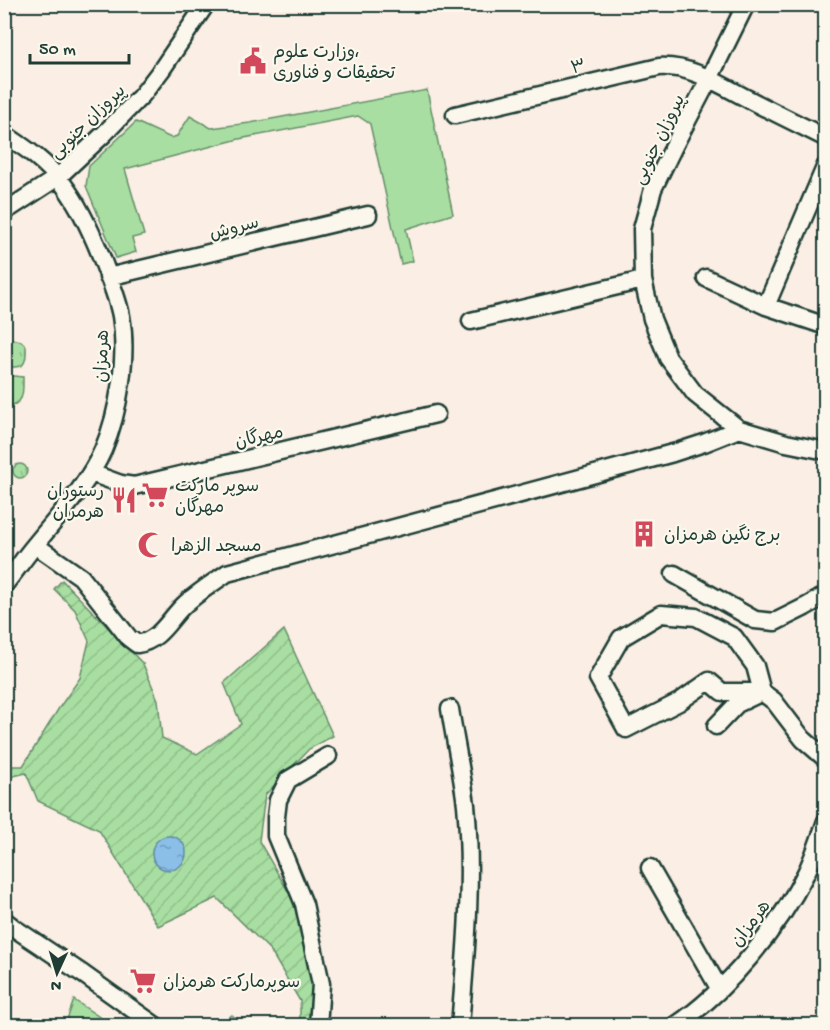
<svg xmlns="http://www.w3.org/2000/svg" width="830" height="1030" viewBox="0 0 830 1030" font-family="'Gochi Hand','Playpen Sans Arabic',sans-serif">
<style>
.grass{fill:url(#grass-tufts);stroke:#648e6a;stroke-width:1.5}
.park{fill:#a8dea1;stroke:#648e6a;stroke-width:1.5}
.garden{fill:url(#garden-furrows);stroke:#648e6a;stroke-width:1.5}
.water{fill:url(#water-ripples);stroke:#608ba0;stroke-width:1.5}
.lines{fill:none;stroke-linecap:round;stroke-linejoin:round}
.minor-casing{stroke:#1f3d34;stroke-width:21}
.minor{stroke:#fbf7ec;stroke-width:16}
.labels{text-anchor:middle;stroke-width:4.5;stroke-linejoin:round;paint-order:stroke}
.poi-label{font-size:18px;fill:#1f3d34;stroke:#fbf7ec;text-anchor:start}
.street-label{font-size:18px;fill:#1f3d34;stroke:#fbf7ec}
</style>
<defs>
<pattern id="grass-tufts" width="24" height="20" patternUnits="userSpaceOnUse" patternTransform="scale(1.5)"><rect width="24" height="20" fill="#a8dea1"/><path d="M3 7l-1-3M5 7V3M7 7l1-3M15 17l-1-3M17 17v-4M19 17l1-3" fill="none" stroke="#90bf8b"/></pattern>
<pattern id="garden-furrows" width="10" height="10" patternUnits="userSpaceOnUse" patternTransform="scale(1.5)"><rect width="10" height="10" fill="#a8dea1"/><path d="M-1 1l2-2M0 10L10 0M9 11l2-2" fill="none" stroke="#90bf8b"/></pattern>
<pattern id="water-ripples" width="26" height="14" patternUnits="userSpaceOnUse" patternTransform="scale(1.5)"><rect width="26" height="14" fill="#8bbfe8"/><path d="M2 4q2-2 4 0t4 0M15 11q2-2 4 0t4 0" fill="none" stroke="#719cbd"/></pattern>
</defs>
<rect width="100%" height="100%" fill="#fbeee4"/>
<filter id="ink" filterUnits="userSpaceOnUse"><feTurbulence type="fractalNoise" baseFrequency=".0167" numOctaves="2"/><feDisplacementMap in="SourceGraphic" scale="12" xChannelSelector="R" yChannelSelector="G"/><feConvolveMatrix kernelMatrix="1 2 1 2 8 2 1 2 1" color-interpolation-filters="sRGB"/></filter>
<g filter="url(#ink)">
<path class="grass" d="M12,339L21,341L26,346C27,366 24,368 5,367V340Z
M4,375L23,377C23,392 25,406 5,406Z
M13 471a7 7 0 1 1 14 0a7 7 0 1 1-14 0Z"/>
<path class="park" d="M427,90L453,214L406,229L413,261L401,264L370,124L358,116L239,139L125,169L144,235L132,238L136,252L116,258L86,186L89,166L136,122L171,138L177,136L190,116L211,128L250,123Z
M74,1000L110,1024L113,1025H65Z"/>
<path class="garden" d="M62,580L143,664L158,700L162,738L197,754L241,724L224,683L284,630L333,736L309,749L265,795L259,841L293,900L316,992L312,1025H293L300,1022V1001L270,950L217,898L158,926L99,830L38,801L26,773L5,778L4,766H23L59,708L80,678L89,641L75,610L54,589Z
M232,1015L244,1025H218Z"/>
<path class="water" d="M152 853a17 17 0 1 1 34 0a17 17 0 1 1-34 0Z"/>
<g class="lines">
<g class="minor-casing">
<path id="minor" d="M746,4L709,79L675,144L653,189L642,229L643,280L652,319L668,358L695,394L739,429L786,443L826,451
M455,115L659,67C692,65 722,86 750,100C775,113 800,125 826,138
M4,134C26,148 47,163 63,184C79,205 91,231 101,256C108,276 117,295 121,316C128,356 119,413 103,450C87,486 59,515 35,545C24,558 15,572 4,585
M4,212L58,177L104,134L142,95L162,69L206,4
M108,277L368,215
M706,278L766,306L826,326
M766,306L826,165
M471,321L643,280
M91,473L121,484L134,486L436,414
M35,545L81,577L129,638L137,644C160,641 169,619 184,605C197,593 213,583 227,573L673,453L704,443L739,429
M674,574L755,620L775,622L805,607L826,595
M762,692L755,666L734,637L696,617L661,614L621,638L598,678L626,729L679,702L709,681L722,692H762L774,701L803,739L826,759
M450,709C455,741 462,773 466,805C473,878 466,952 460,1026
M716,726L737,704L758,694
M650,868L719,988
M4,920L17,930L83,974L156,1026
M318,1026L321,984L304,904L276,836V817L278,800L288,780L328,756
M675,1026C726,992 779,928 806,873C814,857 820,838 826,821"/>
</g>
<use href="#minor" class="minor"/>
</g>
</g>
<defs>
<g id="civic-bare" transform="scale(2.07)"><path d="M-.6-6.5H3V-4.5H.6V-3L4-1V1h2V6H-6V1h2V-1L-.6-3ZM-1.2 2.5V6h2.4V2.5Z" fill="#d1495b" stroke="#fbf7ec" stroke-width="2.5" paint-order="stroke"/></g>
<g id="supermarket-bare" transform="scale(2.07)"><path d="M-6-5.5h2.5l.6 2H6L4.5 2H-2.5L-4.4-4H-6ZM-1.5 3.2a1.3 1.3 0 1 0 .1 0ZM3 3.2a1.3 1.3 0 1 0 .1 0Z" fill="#d1495b" stroke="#fbf7ec" stroke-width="2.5" paint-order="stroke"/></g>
<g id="restaurant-bare" transform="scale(2.07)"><path d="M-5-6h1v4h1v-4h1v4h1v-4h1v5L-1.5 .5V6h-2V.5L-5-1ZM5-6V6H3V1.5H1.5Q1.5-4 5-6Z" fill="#d1495b" stroke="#fbf7ec" stroke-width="2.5" paint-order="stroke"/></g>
<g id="building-bare" transform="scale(2.07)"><path d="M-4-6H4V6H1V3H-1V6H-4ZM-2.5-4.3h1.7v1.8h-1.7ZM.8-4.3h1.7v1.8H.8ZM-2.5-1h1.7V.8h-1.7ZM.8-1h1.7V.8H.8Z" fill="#d1495b" stroke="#fbf7ec" stroke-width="2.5" paint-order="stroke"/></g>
<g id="mosque-bare" transform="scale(2.07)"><path d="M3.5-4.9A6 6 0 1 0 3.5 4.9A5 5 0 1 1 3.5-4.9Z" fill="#d1495b" stroke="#fbf7ec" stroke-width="2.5" paint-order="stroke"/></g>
</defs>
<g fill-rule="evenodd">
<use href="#civic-bare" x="253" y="61"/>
<use href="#supermarket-bare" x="155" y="495"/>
<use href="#restaurant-bare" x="124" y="500"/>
<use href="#building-bare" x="644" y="534"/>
<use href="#mosque-bare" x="151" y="545"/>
<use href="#supermarket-bare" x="143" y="981"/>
</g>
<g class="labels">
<g class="poi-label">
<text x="273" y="57">وزارت علوم،<tspan x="273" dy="21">تحقیقات و فناوری</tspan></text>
<text x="175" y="491">سوپر مارکت<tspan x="175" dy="21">مهرگان</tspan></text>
<text x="104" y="496" text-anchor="end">رستوران<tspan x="104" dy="21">هرمران</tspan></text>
<text x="664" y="540">برج نگین هرمزان</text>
<text x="171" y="551">مسجد الزهرا</text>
<text x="163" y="987">سوپرمارکت هرمزان</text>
</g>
<g class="street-label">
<text transform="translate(578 66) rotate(-13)" y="6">۳</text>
<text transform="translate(87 121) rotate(-44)" y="6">پیروزان جنوبی</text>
<text transform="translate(658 139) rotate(-64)" y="6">پیروزان جنوبی</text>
<text transform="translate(234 227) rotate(-14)" y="6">سروش</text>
<text transform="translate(101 356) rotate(-88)" y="6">هرمزان</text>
<text transform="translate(259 436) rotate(-13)" y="6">مهرگان</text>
<text transform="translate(750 923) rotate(-53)" y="6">هرمزان</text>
</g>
</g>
<rect width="830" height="1030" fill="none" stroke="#fbf7ec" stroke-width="24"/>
<rect x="12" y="12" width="806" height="1006" fill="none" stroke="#1f3d34" stroke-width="2" filter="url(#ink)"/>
<g transform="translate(57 973) rotate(184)" stroke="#fbf7ec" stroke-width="4.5" paint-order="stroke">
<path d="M0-4.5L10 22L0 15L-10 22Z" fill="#1f3d34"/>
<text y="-9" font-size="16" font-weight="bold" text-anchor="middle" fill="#1f3d34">N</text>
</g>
<path d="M30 54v9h99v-9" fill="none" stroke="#1f3d34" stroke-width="3"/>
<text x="39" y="54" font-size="18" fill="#1f3d34" stroke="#fbf7ec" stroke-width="4.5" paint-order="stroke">50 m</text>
</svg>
